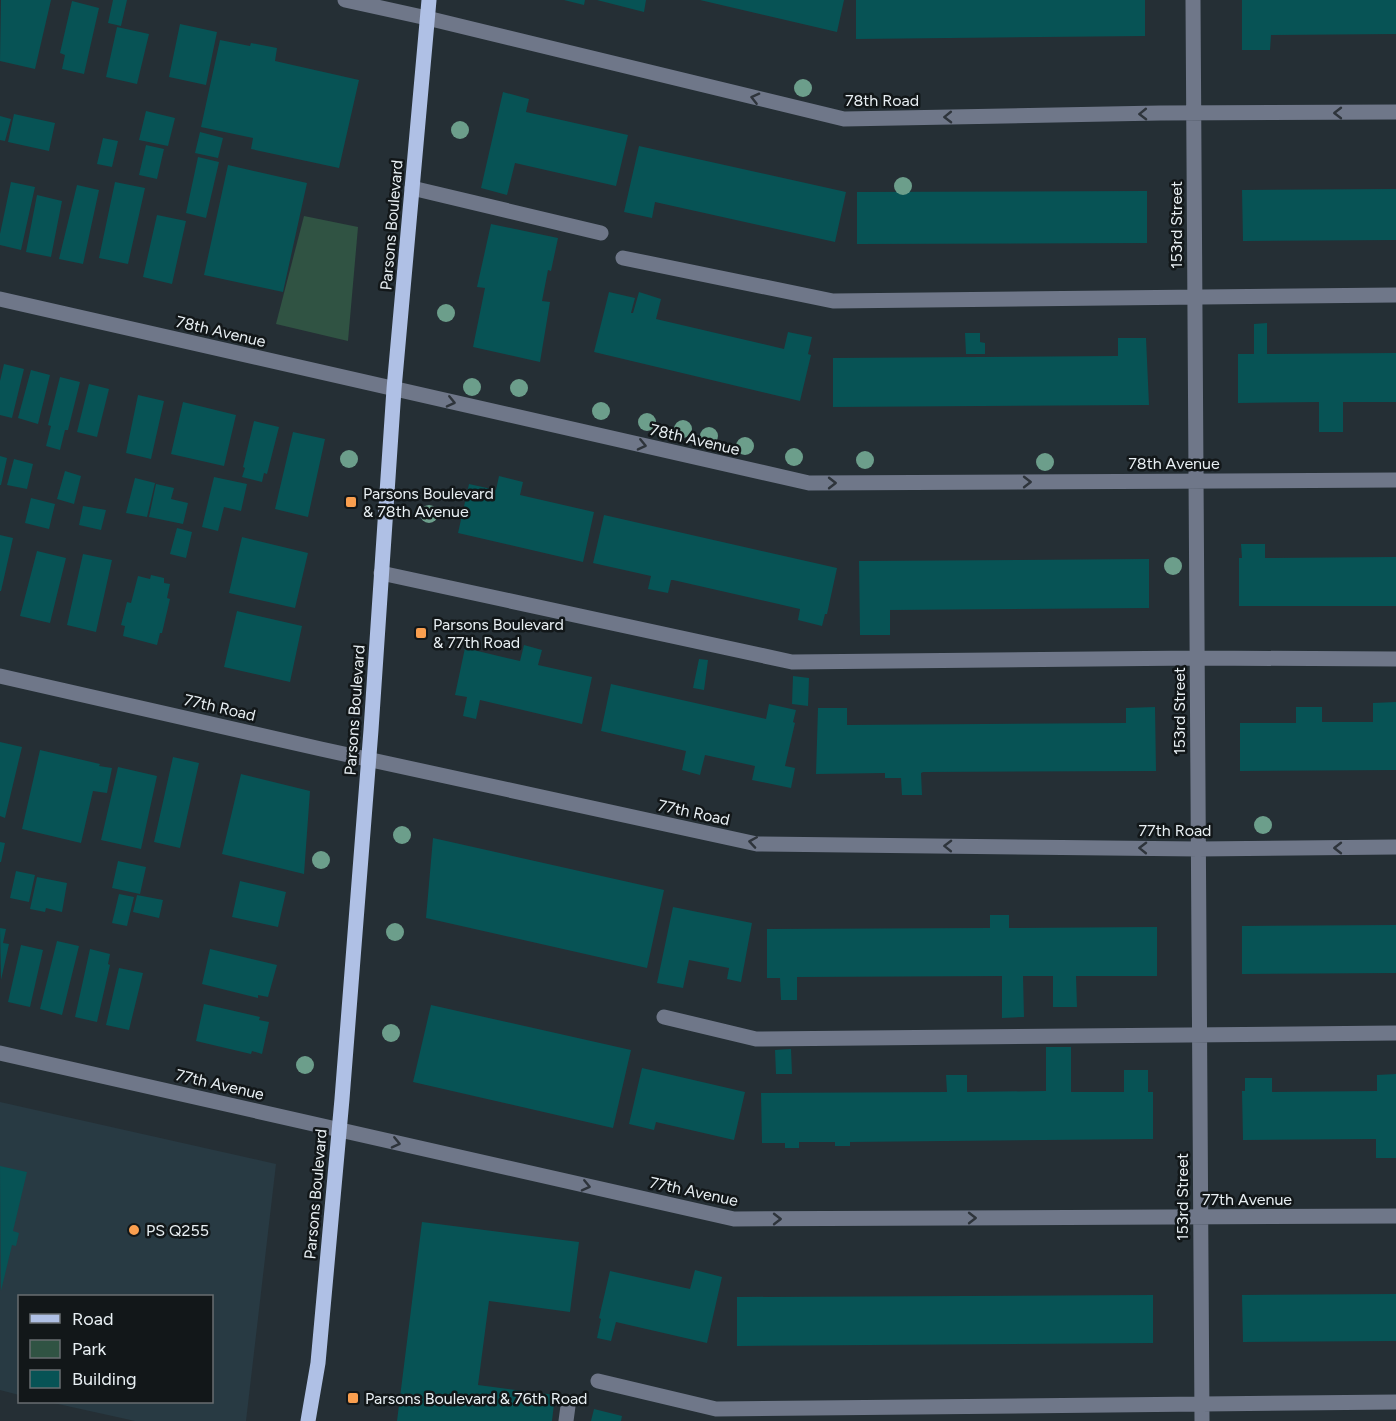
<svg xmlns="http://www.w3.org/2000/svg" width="1396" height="1421" viewBox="0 0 1396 1421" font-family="Figtree,sans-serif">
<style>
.built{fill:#283a43}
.green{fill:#305343}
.building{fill:#075355}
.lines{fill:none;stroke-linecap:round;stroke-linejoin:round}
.minor{stroke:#6f7789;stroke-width:15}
.major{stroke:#afc0e5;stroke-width:15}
.tree{fill:#6c9e8b}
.oneway{stroke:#2e343b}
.poi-dot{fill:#fa9f4f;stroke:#121719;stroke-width:2}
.labels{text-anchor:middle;stroke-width:5;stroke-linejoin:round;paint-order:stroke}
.street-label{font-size:16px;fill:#e8eff3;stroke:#121719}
.poi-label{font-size:16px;fill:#e8eff3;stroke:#121719;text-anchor:start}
</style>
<rect width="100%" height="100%" fill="#252f35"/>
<path class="built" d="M0,1102L276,1164L246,1421H135L49,1402H212V1296H20L19,1395L0,1390Z"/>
<path class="green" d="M304,216L358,227L348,341L276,324Z"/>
<path class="building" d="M1,0H51L35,69L0,61Z
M113,0H127L121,26L108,23Z
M564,0H585L584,5Z
M597,0H646L644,12Z
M700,0H844L837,32Z
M856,0H1145V36L856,39Z
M1242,0H1396V34L1271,35L1270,50H1242Z
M72,1L99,8L84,74L62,69L65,55L60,53Z
M180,24L217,32L206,85L169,77Z
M117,27L149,34L137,84L106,77Z
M220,40L250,46L251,43L277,48L275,61L359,80L339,168L251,149L253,138L201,127Z
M503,92L529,99L526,112L628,135L616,186L515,163L507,195L481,188Z
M146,111L175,118L168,146L139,140Z
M14,114L55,123L49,151L8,142Z
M0,116L11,119L5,141L0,140Z
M200,132L223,138L218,158L195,153Z
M103,138L118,141L112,167L97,164Z
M146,145L164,149L157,179L139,175Z
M639,146L846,192L835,242L655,202L652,218L624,212Z
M198,157L219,162L206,218L186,213Z
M228,165L307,183L283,292L204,275Z
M11,182L35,187L21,250L0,245V234Z
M115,182L145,188L128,264L99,258Z
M77,185L99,190L83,264L59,259Z
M1396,189V240L1243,241L1242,190Z
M1147,191V243L857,244V192Z
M37,195L62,201L51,257L26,252Z
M157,215L186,221L172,284L143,277Z
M491,224L558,238L551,271L548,270L542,301L550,302L540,362L473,347L485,288L477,287Z
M609,292L635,298L631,313H633L639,292L661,299L656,319L784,349L788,332L812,337L808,354L811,355L800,401L594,352Z
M1267,323V354L1396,353V402H1343V432H1319V402L1238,403V354H1254V324Z
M965,333H980V342L985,343V354H966Z
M1118,338H1146L1149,405L833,407V358L1118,356Z
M4,364L24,369L12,418L0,415V381Z
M31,370L50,375L38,424L18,418Z
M60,377L80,382L68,430H65L60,450L46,446L51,426L48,425Z
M89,384L109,389L97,437L77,432Z
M138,395L164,401L151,459L126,453Z
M183,402L236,415L224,466L171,454Z
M254,421L279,427L267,474L264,473L262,482L242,477L245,468L243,467Z
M293,432L325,439L308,517L275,509Z
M0,456L7,458L1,485H0Z
M14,459L33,464L27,489L7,485Z
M65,471L81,476L74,504L57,499Z
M499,476L523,482L520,495L594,512L583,562L458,533L469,484L496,490Z
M214,477L247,484L241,511L224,507L218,531L202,527Z
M135,478L155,483L147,517L126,513Z
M156,484L174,488L171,499L188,503L183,524L149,517Z
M31,498L55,504L49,529L25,523Z
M83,506L106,510L101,530L79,525Z
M604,515L837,568L827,614H825L822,626L798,620L800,609L673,580H671L668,593L648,589L651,576L593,563Z
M177,528L192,532L186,558L170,554Z
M0,535L13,538L1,591H0Z
M242,537L308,553L295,608L229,593Z
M1241,544H1265V558L1396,557V606H1239V558H1242Z
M37,551L66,558L50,623L20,616Z
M83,554L112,560L96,632L67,625Z
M1149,559V608L890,610V635H860L859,561Z
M151,575L164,578V583L170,584L167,598L170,599L162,633H160L157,645L123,636L125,626L121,625L127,602L131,603L138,576L150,579Z
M237,611L302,626L290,682L224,667Z
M524,645L542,650L538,665L592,677L582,724L480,700L476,719L463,716L467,697L455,695L465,648L520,661Z
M699,659L708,660L704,690L693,688Z
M793,676L809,678L808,706L792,704Z
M611,684L766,719L769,704L796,710L793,722L795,723L785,766L795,768L791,788L752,780L755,766L705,755L700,775L682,770L686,751L601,731Z
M1396,702V770L1240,771V723H1296V707H1322V722H1373V703Z
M1155,707L1156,771L923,772L921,773L922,795H902L901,778H885V773L816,774L818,708H847V725L1126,723V708Z
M0,742L22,747L5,818L0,816Z
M40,750L100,764L99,766L112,768L107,793L93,791L81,843L22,829Z
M173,757L199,763L180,848L154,842Z
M118,767L157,776L141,849L101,840Z
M241,774L310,791L304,874L222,854Z
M433,838L664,890L647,968L426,918Z
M0,842L5,843L1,862H0Z
M118,861L146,867L140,894L112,888Z
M16,871L35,875L29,902L10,898Z
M37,877L67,883L62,912L46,908L45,912L30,909Z
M240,881L286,892L278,927L232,917Z
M119,894L134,897L127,926L112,923Z
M137,895L163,900L159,918L133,912Z
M673,907L752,923L741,982L727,979L729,968L689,960L683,988L657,983Z
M990,915H1009V928L1157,927V976H1076L1077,1007H1053V976H1023L1024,1017L1002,1018V976L797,977V1000H781L780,978H767V929L990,928Z
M1396,925V973L1242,974V926Z
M0,928L6,929L3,943L9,944L1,980Z
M57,941L79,946L62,1015L40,1009Z
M21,945L43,950L30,1007L8,1002Z
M90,949L110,954L108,964L110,965L97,1022L75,1017Z
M210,949L277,965L268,997L258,995V998L202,984Z
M119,968L143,973L129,1030L106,1025Z
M204,1004L260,1017L259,1020L269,1022L262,1054L252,1051L251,1054L196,1041Z
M431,1005L631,1050L613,1128L413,1082Z
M1046,1047H1071V1092H1124V1070H1148V1092H1153V1139L850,1142V1146H835V1142H799V1148H785V1143H762L761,1093L947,1092L946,1075H967V1092L1046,1091Z
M791,1049L792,1074H776L775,1050Z
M642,1068L745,1092L734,1140L656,1122L654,1130L629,1124Z
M1396,1074V1158H1376V1139L1243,1140L1242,1091H1245V1078H1272V1092L1377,1091V1075Z
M0,1166L27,1172L13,1231L19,1233L16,1246L12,1245L1,1291Z
M422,1222L579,1242L570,1312L489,1301L478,1385L555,1395L552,1421H397Z
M695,1270L722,1277L707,1343L616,1322L611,1341L597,1338L601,1319L599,1318L610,1271L690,1289Z
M1396,1294V1341L1243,1342L1242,1295Z
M1153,1295V1343L737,1346V1297Z
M594,1409L622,1416L621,1421H591Z"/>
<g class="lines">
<path class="minor" d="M345,0L427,18L844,119L1160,113L1396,112
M1193,0L1202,1421
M412,188L601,233
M623,258L833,301L1396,295
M0,299L809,483L1396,480
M381,573L792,662L1197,658L1396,659
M0,676L321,749L757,844L1198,849L1396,847
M664,1017L756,1039L1396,1033
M0,1053L734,1219L1396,1216
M598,1381L716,1409L1396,1402
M566,1421L568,1406"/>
<path class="major" d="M308,1421L318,1363L342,1099L371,730L394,389L429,0"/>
</g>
<g class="tree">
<circle cx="803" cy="88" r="9"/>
<circle cx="460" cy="130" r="9"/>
<circle cx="903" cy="186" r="9"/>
<circle cx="446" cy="313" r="9"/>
<circle cx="472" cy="387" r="9"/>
<circle cx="519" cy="388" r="9"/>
<circle cx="601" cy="411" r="9"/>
<circle cx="647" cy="422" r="9"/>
<circle cx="683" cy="429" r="9"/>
<circle cx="709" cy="436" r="9"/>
<circle cx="745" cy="446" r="9"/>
<circle cx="794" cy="457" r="9"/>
<circle cx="349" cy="459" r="9"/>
<circle cx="865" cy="460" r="9"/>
<circle cx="1045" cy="462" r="9"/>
<circle cx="429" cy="514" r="9"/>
<circle cx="1173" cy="566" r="9"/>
<circle cx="1263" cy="825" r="9"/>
<circle cx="402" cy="835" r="9"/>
<circle cx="321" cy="860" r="9"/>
<circle cx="395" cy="932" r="9"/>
<circle cx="391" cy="1033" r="9"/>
<circle cx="305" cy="1065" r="9"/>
</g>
<defs><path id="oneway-chevron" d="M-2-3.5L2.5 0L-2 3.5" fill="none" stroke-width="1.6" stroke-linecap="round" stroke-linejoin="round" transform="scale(1.5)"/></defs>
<g class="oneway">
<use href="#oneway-chevron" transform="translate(755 98) rotate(-166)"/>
<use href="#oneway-chevron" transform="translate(1338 113) rotate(180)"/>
<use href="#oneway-chevron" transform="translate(1143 114) rotate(179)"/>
<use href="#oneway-chevron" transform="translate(948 117) rotate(179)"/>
<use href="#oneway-chevron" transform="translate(451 402) rotate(13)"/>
<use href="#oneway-chevron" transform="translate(642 445) rotate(13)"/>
<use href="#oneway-chevron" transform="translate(1027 482)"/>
<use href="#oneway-chevron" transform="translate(832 483)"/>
<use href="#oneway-chevron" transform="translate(753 842) rotate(-171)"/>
<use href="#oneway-chevron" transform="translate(948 846) rotate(-179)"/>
<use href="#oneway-chevron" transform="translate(1143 848) rotate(-179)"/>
<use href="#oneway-chevron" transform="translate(1338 848) rotate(180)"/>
<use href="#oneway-chevron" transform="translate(396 1143) rotate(13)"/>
<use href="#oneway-chevron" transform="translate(586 1186) rotate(13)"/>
<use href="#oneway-chevron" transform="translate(972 1218)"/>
<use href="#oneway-chevron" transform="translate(777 1219)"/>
</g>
<g class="poi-dot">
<rect x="345" y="496" width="12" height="12" rx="3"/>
<rect x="415" y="627" width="12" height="12" rx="3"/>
<circle cx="134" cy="1230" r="6"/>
<rect x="347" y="1392" width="12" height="12" rx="3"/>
</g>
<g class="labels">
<g class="street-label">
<text x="882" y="106">78th Road</text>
<text transform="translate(391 225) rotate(-85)" y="6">Parsons Boulevard</text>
<text transform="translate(1176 225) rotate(-90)" y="6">153rd Street</text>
<text transform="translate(221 331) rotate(13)" y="6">78th Avenue</text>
<text transform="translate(695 439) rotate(13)" y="6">78th Avenue</text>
<text x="1174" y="469">78th Avenue</text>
<text transform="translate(220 707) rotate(13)" y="6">77th Road</text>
<text transform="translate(354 710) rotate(-86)" y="6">Parsons Boulevard</text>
<text transform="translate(1179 711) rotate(-90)" y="6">153rd Street</text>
<text transform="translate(694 812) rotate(12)" y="6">77th Road</text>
<text x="1175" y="836">77th Road</text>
<text transform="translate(220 1084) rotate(13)" y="6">77th Avenue</text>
<text transform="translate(694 1191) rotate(12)" y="6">77th Avenue</text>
<text transform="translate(315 1194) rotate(-85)" y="6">Parsons Boulevard</text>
<text transform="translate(1182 1197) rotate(-90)" y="6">153rd Street</text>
<text x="1247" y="1205">77th Avenue</text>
</g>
<g class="poi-label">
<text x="363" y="499">Parsons Boulevard<tspan x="363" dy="18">&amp; 78th Avenue</tspan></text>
<text x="433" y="630">Parsons Boulevard<tspan x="433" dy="18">&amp; 77th Road</tspan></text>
<text x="146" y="1236">PS Q255</text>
<text x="365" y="1404">Parsons Boulevard &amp; 76th Road</text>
</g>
</g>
<rect x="18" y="1295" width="195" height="108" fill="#121719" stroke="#686d70" stroke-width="1.5"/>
<rect x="30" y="1314" width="30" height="9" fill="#afc0e5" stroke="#686d70" stroke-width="1.5"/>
<text x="72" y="1325" font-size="18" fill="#e8eff3">Road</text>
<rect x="30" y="1340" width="30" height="18" fill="#305343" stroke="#686d70" stroke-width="1.5"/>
<text x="72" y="1355" font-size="18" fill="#e8eff3">Park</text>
<rect x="30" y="1370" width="30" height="18" fill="#075355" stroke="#686d70" stroke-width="1.5"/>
<text x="72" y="1385" font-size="18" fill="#e8eff3">Building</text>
</svg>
